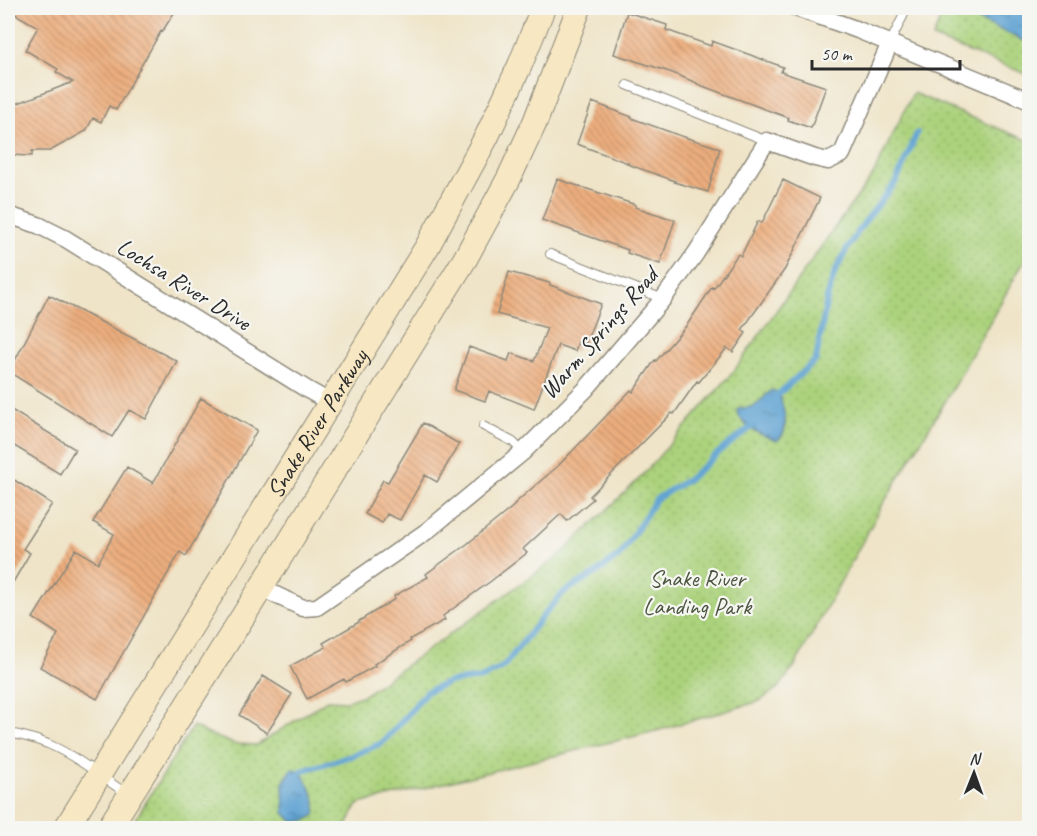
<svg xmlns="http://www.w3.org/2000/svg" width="1037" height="836" viewBox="0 0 1037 836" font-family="Caveat,sans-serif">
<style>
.park{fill:url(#park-dots);stroke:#6b7e54;stroke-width:1.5}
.water{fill:url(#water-ripples);stroke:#44667e;stroke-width:1.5}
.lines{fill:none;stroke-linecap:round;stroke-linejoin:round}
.stream{stroke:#5ea2d2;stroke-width:6}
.building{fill:url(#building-back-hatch)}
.lane-casing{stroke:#8d887a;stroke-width:10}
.street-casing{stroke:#8d887a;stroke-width:19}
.secondary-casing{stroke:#8d887a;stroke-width:26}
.lane{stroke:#fff;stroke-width:8}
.street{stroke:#fff;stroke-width:16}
.secondary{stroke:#f7e8c3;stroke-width:24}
.labels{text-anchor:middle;stroke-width:4.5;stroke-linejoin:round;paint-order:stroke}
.street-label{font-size:24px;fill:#2b2b2b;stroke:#f6f6f2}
.park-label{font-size:24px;fill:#4b553f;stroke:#f6f6f2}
</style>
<defs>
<pattern id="park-dots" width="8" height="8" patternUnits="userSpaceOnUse" patternTransform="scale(1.5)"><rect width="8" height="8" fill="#abd27c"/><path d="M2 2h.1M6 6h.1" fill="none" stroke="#93b46b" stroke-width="1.8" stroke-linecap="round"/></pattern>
<pattern id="water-ripples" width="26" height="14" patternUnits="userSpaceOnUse" patternTransform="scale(1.5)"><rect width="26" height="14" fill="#5ea2d2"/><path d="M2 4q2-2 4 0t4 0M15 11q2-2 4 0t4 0" fill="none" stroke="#4e84ab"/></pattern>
<pattern id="building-back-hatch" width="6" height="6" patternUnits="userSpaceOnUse" patternTransform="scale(1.5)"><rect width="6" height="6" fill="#edae7e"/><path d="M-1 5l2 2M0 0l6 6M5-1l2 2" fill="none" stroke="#c08e67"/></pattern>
</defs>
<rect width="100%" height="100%" fill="#f6f6f2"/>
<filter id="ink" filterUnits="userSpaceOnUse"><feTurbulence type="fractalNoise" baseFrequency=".0167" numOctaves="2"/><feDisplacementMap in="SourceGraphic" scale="12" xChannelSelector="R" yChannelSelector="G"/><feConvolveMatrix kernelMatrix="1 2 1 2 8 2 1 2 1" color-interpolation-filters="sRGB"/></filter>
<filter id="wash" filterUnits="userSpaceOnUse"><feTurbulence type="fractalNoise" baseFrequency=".008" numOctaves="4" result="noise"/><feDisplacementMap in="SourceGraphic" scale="24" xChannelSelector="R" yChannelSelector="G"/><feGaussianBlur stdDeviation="1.35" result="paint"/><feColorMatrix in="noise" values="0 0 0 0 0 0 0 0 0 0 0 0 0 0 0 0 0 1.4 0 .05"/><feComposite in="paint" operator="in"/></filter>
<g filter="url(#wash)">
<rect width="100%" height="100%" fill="#efe4c8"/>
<path class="park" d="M944,8H1029V75L933,38Z
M913,93L1029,141V252L946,400L883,504L794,667L780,686L760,701L656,731L359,804L353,812L346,828H130L193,726L206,733L234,744L257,745L327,700L347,701L364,695L557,558L640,478L734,371L828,237L873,175Z"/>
<path class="water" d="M960,8H1015L1029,15V43L966,14Z
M772,390L779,393C783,408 792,430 777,441C762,435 742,428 737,411L739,408C762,408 757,401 772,390Z
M292,769L301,771C308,786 319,798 315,815L307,820L293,822L284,813L283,783Z"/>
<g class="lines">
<path class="stream" d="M775,397L816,360L827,298L835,272L847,249L863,224L896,182L917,133
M301,771L351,756L382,743L403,720L426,692L449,682L482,678L504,666L546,612L564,592L595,574L621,554L656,499L690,478L724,448L750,428L754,423"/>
</g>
<g id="blocks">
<path class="building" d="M8,8H177L162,32L161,31L116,110L109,106L101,122L93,118L86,131L50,151H32V156L8,155V107L73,82L56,72L58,69L25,50L38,27L8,10Z
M627,12L667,25L666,30L711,46L712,41L745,53L783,67L781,72L826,87L811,128L788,120L789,118L697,84V83L670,72L614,54Z
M592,102L632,117L631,118L681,136L720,148L708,192L674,182L675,181L627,164L628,163L577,144Z
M557,179L636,205L635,207L675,220L660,264L627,253L628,250L542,220Z
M783,180L820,198L785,269L742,330L746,333L733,352L727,348L699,382L697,381L674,414L672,413L590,496L593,499L567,521L561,514L523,549L527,553L491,581L443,616L445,620L410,639L411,641L374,664L375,666L346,682L344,679L307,699L290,666L326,647L323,643L359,622V621L395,599L394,596L428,577L426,574L467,544L515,505L514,504L530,490L558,466L631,390L633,392L655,360L656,361L687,325L712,287L714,288L738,254L741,256L758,221L762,223Z
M509,272L550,283V285L601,304L585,345L578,342L575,351L558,345L534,409L489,391L485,401L454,390L469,347L508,361L511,353L534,361L547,328L497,314Z
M49,295L177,361L146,419L129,410L112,437L9,372Z
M201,398L257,430L186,556L180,552L97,699L40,667L58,634L33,618L76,549L98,563L114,534L93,522L127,467L153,483Z
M8,408L75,449L60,474L8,442Z
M423,423L459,444L437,482L425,475L400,520L387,514L382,523L365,514L383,480L388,482Z
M8,476L52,504L23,549L30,553L8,591Z
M263,676L292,694L267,733L239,715Z"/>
</g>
</g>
<g filter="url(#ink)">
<use href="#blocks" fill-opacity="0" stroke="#8d887a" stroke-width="1.5"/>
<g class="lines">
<g class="lane-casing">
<path id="lane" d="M890,43L907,8
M627,85L767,141
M550,254L663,299
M483,426L513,442L523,452
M8,733C21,735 35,739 48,744C76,756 102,777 127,794"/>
</g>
<g class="street-casing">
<path id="street" d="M796,8L858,30L1030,101
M8,215L38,225L66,239L308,390L331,403
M261,588L303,608L317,607L427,531L523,452L586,389L663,299L696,253L767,141L815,158L828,161L842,154L890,43"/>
</g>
<g class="secondary-casing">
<g id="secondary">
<path id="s1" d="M66,828L427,247L487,136L520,65L543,8"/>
<path d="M109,828L261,588L465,259L509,178L535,122L579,8"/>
</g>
</g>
<use href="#lane" class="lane"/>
<use href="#street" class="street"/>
<use href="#secondary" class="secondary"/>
</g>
</g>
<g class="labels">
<g class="street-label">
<text transform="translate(184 284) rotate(32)" y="8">Lochsa River Drive</text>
<text transform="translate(599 333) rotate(-49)" y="8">Warm Springs Road</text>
<text dy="8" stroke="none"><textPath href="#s1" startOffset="476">Snake River Parkway</textPath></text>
</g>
<g class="park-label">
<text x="697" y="586">Snake River<tspan x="697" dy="28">Landing Park</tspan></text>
</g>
</g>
<rect width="1037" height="836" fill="none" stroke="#f6f6f2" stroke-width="30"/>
<g transform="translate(974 773) rotate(1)" stroke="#f6f6f2" stroke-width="4.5" paint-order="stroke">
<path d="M0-4.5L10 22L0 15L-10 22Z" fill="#2b2b2b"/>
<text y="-9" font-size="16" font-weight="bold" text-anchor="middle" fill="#2b2b2b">N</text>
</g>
<path d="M812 60v9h148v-9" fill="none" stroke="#2b2b2b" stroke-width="3"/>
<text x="821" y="60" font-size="18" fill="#2b2b2b" stroke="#f6f6f2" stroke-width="4.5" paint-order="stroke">50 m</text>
</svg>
